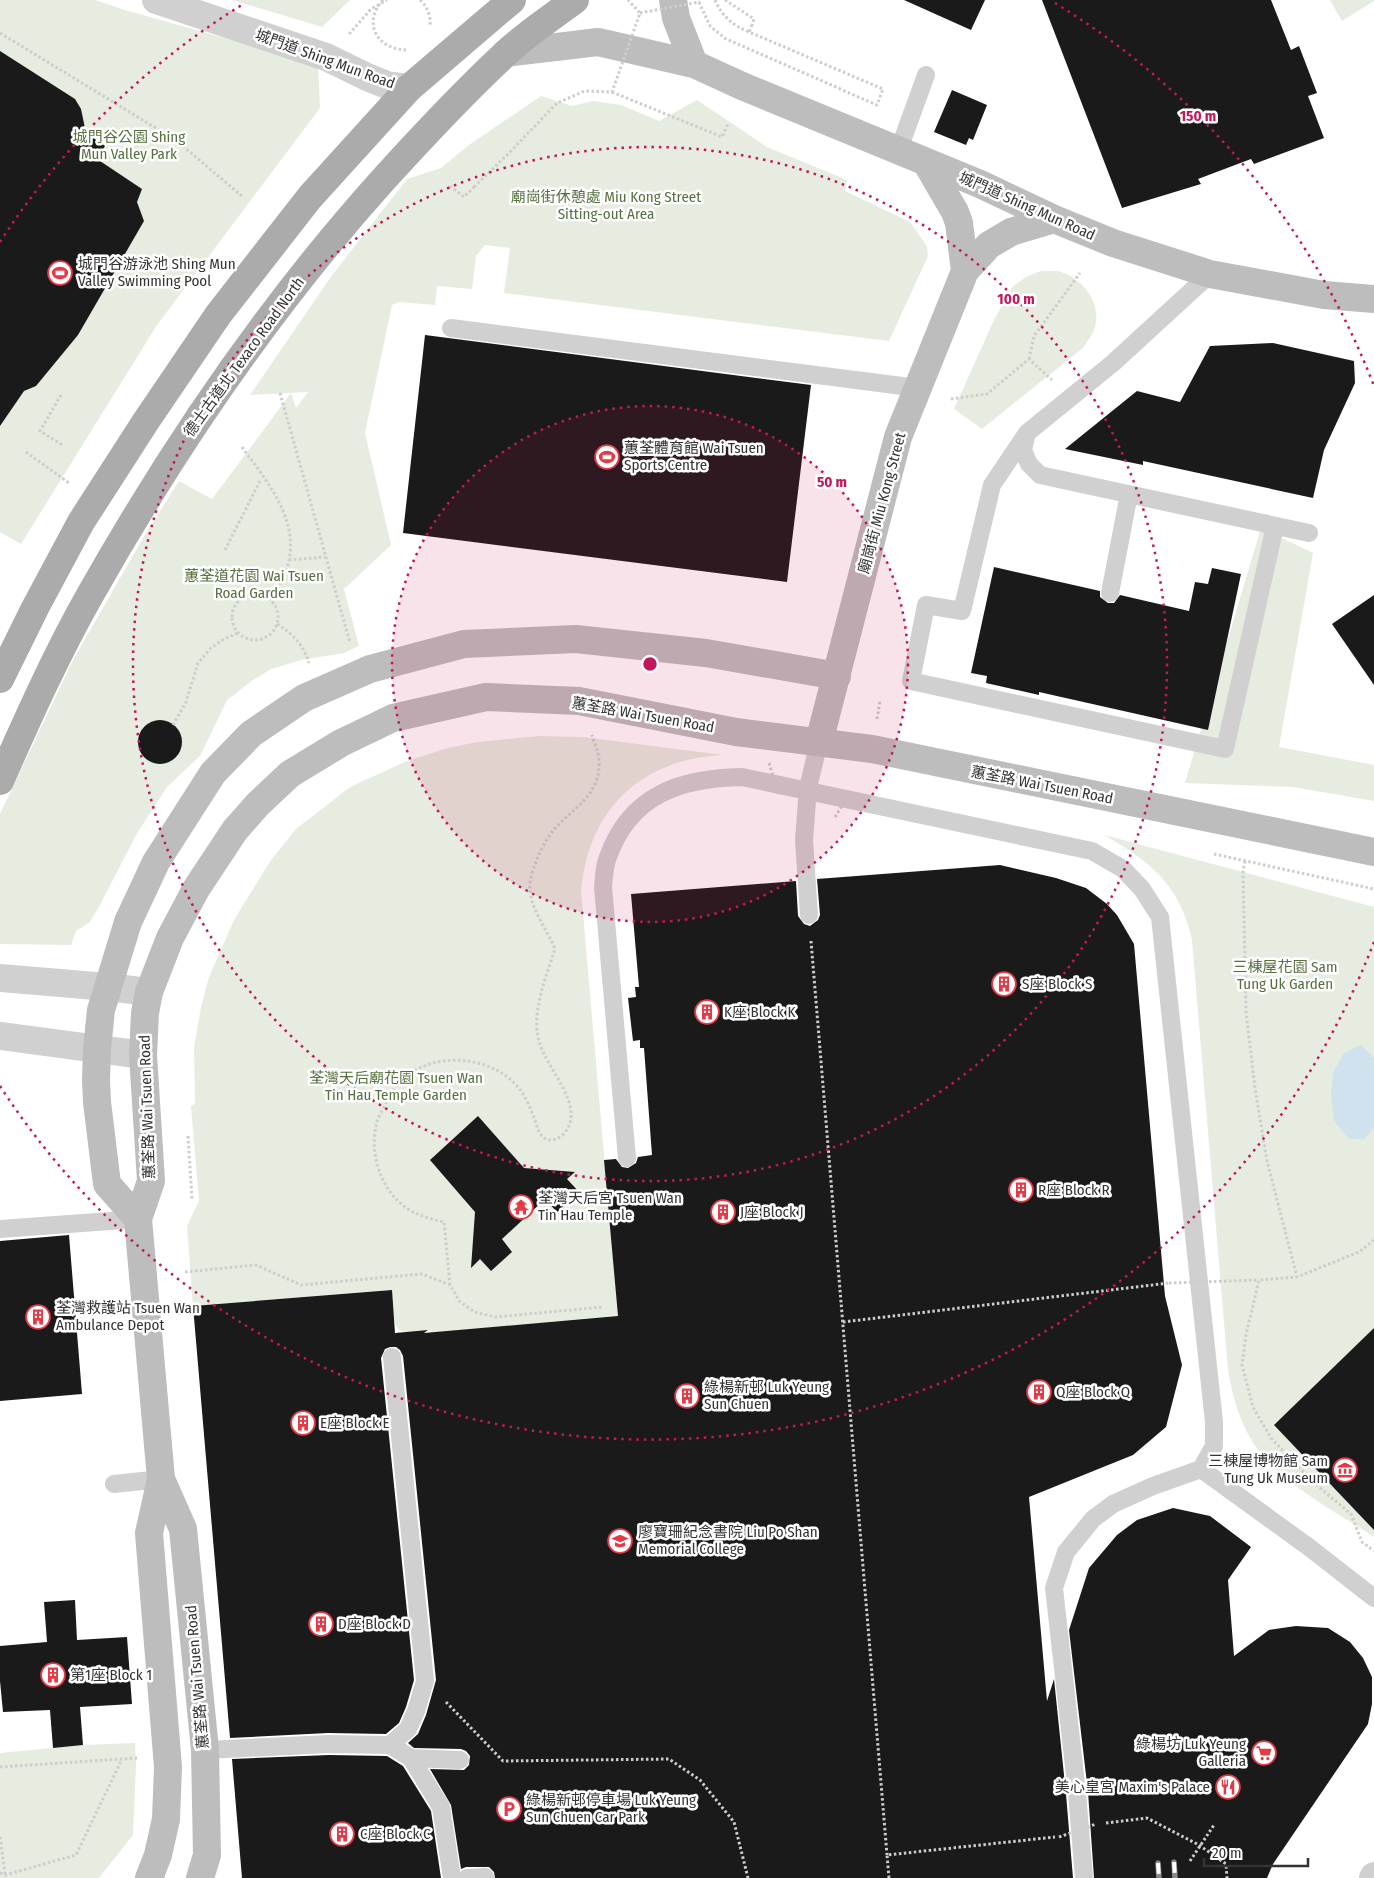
<svg xmlns="http://www.w3.org/2000/svg" width="1374" height="1878" viewBox="0 0 1374 1878" font-family="'Fira Sans Condensed','Noto Sans TC',sans-serif">
<style>
.green{fill:#e6ecdf}
.water{fill:#cfe2ee}
.building{fill:#1a1a1a}
.lines{fill:none;stroke-linecap:round;stroke-linejoin:round}
.path{stroke:#cdcdcd;stroke-width:3;stroke-dasharray:2.5 2.5;stroke-linecap:butt}
.service{stroke:#d0d0d0;stroke-width:18}
.minor{stroke:#d0d0d0;stroke-width:28}
.tertiary{stroke:#d0d0d0;stroke-width:28}
.secondary{stroke:#bdbdbd;stroke-width:28}
.primary{stroke:#ababab;stroke-width:28}
.rail-casing{stroke:#888;stroke-width:5.5}
.rail{stroke:#fff;stroke-width:4;stroke-dasharray:11;stroke-linecap:butt}
.path-bridge{stroke:#cdcdcd;stroke-width:3;stroke-dasharray:2.5 2.5;stroke-linecap:butt}
.service-bridge{stroke:#d0d0d0;stroke-width:18}
.ring{fill:none;stroke:#c2185b;stroke-width:2.5;stroke-dasharray:2.5 5}
.labels{text-anchor:middle;stroke-width:5;stroke-linejoin:round;paint-order:stroke}
.street-label{font-size:15px;fill:#333;stroke:#fff}
.park-label{font-size:15px;fill:#56703f;stroke:#fff}
.poi-label{font-size:15px;fill:#333;stroke:#fff;text-anchor:start}
.centre{fill:#c2185b;stroke:#fff;stroke-width:2.5}
.ring-label{font-size:15px;text-anchor:middle;font-weight:bold;fill:#c2185b;stroke:#fff;stroke-width:5;stroke-linejoin:round;paint-order:stroke}
</style>
<rect width="100%" height="100%" fill="#fff"/>
<path class="green" d="M0,0H95L125,10L318,64L320,108L157,325L21,544L0,532Z
M232,0H350L322,27Z
M1330,0H1374V1L1342,21Z
M541,96L572,106L593,101L621,105L659,121L697,100L767,147L847,180L845,191L910,222L927,246L928,256L889,341L504,293L510,248L485,245L476,256L472,289L437,286L435,305L399,302L392,305L365,433L391,545L344,589L359,646L344,653L301,660L271,669L253,680L227,700L200,756L167,787L136,835L100,905L90,922L76,931L71,945L0,944V814L73,660L143,538L179,481L212,499L291,393L296,408L308,392L250,395L330,278L407,179L441,168L469,145Z
M1041,271C1046,271 1052,271 1057,271C1082,276 1104,305 1094,330C1092,336 1087,341 1084,347L982,429L954,409L994,320L1013,286L1026,277Z
M1261,528L1313,553L1279,747L1374,765V801L1293,787L1185,783Z
M539,736L583,737L723,755C641,759 589,809 581,890L618,1316L431,1333V1330C422,1330 410,1334 402,1331C391,1328 393,1300 391,1290L193,1306L187,1226L199,1201L191,1106L195,1104L194,1047L201,1007L209,977L234,920L271,860L296,829L350,787L407,761L448,748L477,742Z
M1104,835L1374,907V1537C1332,1509 1275,1481 1249,1436C1238,1416 1232,1393 1228,1370L1192,940C1180,885 1151,862 1104,835Z
M135,1743L136,1766L133,1835L99,1878H0V1753L83,1745Z"/>
<path class="water" d="M1361,1045L1374,1058V1128L1364,1139H1349L1334,1121L1331,1095L1333,1073L1344,1053Z"/>
<path class="building" d="M904,0H985L971,30Z
M1042,0H1271L1291,50L1299,46L1317,93L1308,96L1324,138L1254,164L1251,159L1198,179L1201,184L1122,208Z
M0,51L75,99L81,109L86,133L105,146L97,159L142,189L137,202L144,221L78,335L36,386L24,391L0,426Z
M952,90L987,105L973,140L969,138L966,145L934,132Z
M425,335L811,385L787,582L403,533Z
M1273,343L1354,361L1355,383L1324,450L1313,498L1143,461V465L1065,449L1137,391L1180,402L1210,346Z
M994,567L1100,591V597L1108,603H1114L1120,595L1189,611L1195,582L1208,584L1212,568L1241,574L1208,730L1039,692V695L986,683L987,676L971,673Z
M1374,595V685L1332,624Z
M138 742a22 22 0 1 1 44 0a22 22 0 1 1-44 0Z
M1000,865L1056,878L1086,888L1107,904L1117,915L1134,944L1165,1296L1182,1365L1166,1427L1133,1455L1029,1497L1047,1701L1054,1679L1066,1794L1073,1878H495L494,1872L489,1867H466L461,1869L451,1805L430,1769L464,1770L469,1765L470,1756L466,1751L461,1749L414,1748L408,1743L418,1734L426,1715L436,1680L403,1356L400,1350L396,1347H390L385,1349L381,1358L414,1680L406,1707L399,1723L386,1734L328,1733L230,1738L193,1306L392,1290L395,1333L428,1330L424,1333L618,1316L604,1160L616,1159L622,1167L628,1168L636,1163L638,1157L652,1155L644,1048H640V1040L633,1041L628,998L636,997L635,987H639L631,894L796,881L798,916L804,924L810,926L818,920L820,915L817,879Z
M478,1116L524,1168L575,1172L567,1179L580,1193L557,1212L545,1199L502,1239L512,1252L491,1271L480,1259L471,1268L475,1212L430,1160Z
M69,1235L82,1394L0,1401V1241Z
M1374,1328V1530L1274,1425Z
M1173,1508L1210,1516L1251,1547L1228,1580L1234,1656L1269,1630L1296,1626L1328,1628L1350,1642L1363,1658L1372,1677V1704L1368,1724L1273,1864L1267,1878H1094L1088,1792L1069,1630L1089,1568L1117,1535L1137,1520Z
M75,1600L77,1640L127,1637L132,1704L80,1707L83,1745L53,1748L50,1710L3,1712L0,1681V1646L47,1642L44,1602Z
M329,1755L387,1756L403,1766L431,1811L441,1878H242L232,1759Z"/>
<g class="lines">
<path class="path" d="M420,0C428,7 431,17 430,27
M715,0C722,16 732,25 749,32
M725,0L754,19L752,25
M0,33L177,141L243,197
M351,34L350,33L371,9L387,0
M612,92L722,137L728,124
M450,186L464,197L474,187
M1029,359L1034,336L1080,273
M280,393L350,643
M61,395L40,431L64,446
M951,399L987,394L1029,359L1052,380
M242,447C271,487 306,527 283,579C279,586 275,593 271,599
M26,452L69,483
M225,550L260,481
M289,560L325,557
M232 617a23 23 0 1 1 46 0a23 23 0 1 1-46 0Z
M277,624C294,635 303,644 309,663
M877,719L880,701
M173,725L186,702L198,663L211,648L224,639L238,633
M1214,854L1374,889
M1245,861L1243,872L1246,1012L1255,1088L1267,1161L1297,1277
M811,941L887,1855
M188,1136L192,1199
M1374,1240L1359,1252L1297,1277L1259,1280L1246,1335L1242,1365L1253,1407L1271,1438L1312,1481L1351,1514L1362,1542L1374,1551
M185,1272L256,1265L301,1285L422,1274L450,1285L460,1302L475,1312L495,1317L603,1307
M450,1285L444,1222C435,1220 424,1217 415,1213C384,1198 369,1159 376,1126C377,1120 380,1114 383,1109C387,1099 395,1085 404,1078C434,1052 488,1055 515,1084C525,1093 530,1108 535,1120C537,1126 538,1133 543,1137C550,1144 561,1138 566,1131C585,1104 545,1067 539,1041C531,1011 546,978 555,949C547,929 531,910 530,889C529,879 534,868 537,859C541,850 546,840 552,832C570,809 601,797 599,761C599,752 594,743 592,735
M843,1322L1169,1283
M446,1702L503,1761L669,1759L700,1780L734,1822L748,1878
M0,1767L137,1758
M1106,1823L1147,1818L1199,1845L1226,1864L1227,1878
M0,1837L5,1874
M1190,1861L1214,1825
M0,1873L5,1875L76,1855L121,1761
M889,1878L887,1855L1055,1837"/>
<path class="service" d="M898,152L926,75
M1210,274L1113,363L1027,433L1023,450L1029,464L1040,475L1309,533
M451,328L918,388
M1027,433L992,485L962,611L926,605L911,681L1225,749L1275,526
M1110,593L1129,494
M808,788L819,742
M627,1158L603,887C604,878 604,866 608,857C630,795 680,778 742,777L1092,851L1123,869L1142,889L1160,917L1214,1422V1446L1201,1469
M0,1229L138,1219
M114,1484L161,1479
M390,1745L408,1729L416,1711L425,1681L392,1357
M205,1750L329,1744L390,1745L411,1758L441,1807L452,1878
M411,1758L460,1760
M467,1878L485,1877
M1084,1878L1077,1793L1054,1588L1066,1552L1093,1519L1113,1504L1153,1486L1201,1469L1310,1548L1374,1598"/>
<path class="minor" d="M156,0L326,57L367,77L387,85L409,88"/>
<path class="tertiary" d="M0,978L108,987L149,992
M0,1036L143,1055
M1373,1878L1374,1876"/>
<path class="secondary" d="M673,0L676,18L694,64
M506,53L598,42L694,64L742,86L980,184L1054,219L1113,243L1210,274L1324,295L1374,299
M926,162L955,212L959,223L965,271
M819,742L898,437L965,271L989,245L1011,232L1054,219
M138,1219L107,1184L97,1102L96,1080L97,1049L101,1010L128,922L156,862L213,773L251,734L304,698L370,669L464,644L576,639L706,653L837,676
M161,1479L183,1529L205,1750L207,1855L200,1878
M149,1878L158,1855L166,1819L168,1767L149,1533L161,1479L138,1219L151,1181L143,1055L145,1013L149,992L170,938L196,889L235,830L258,804L290,774L341,743L393,718L486,697L579,701L736,732L872,749L1374,852"/>
<path class="primary" d="M0,679L35,608L81,522L146,421L218,315L310,197L409,88L512,0
M0,781C28,718 56,655 90,595C173,448 269,307 382,181C421,138 462,94 505,54C526,34 552,17 575,0"/>
<g class="rail-casing">
<path id="rail" d="M1174,1862L1175,1878
M1158,1863L1159,1878"/>
</g>
<use href="#rail" class="rail"/>
<path class="path-bridge" d="M383,0C362,23 377,49 406,50
M640,13L699,2L710,26L726,39L877,105L883,89L749,32L752,25
M474,187L508,154L557,103L585,91L612,92L640,13L628,0
M769,763L779,796
M835,817L851,791
M1169,1283L1259,1280
M1059,1837L1096,1824"/>
<path class="service-bridge" d="M808,788L804,840L809,915"/>
</g>
<circle cx="650" cy="664" r="258" fill="#c2185b" fill-opacity=".12"/>
<g class="ring">
<circle cx="650" cy="664" r="258"/>
<circle cx="650" cy="664" r="517"/>
<path d="M1374 942A775 775 0 0 1 0 1086M0 242A775 775 0 0 1 245 3M1055 3A775 775 0 0 1 1374 386"/>
</g>
<defs>
<g id="stadium-ring" transform="scale(1.25)"><circle r="9.5" fill="#fff" stroke="#e63946" stroke-width="1.5"/><path d="M0-5a6.5 5 0 1 0 0 10a6.5 5 0 1 0 0-10ZM-3.5-1.8h7v3.6h-7Z" fill="#e63946"/></g>
<g id="building-ring" transform="scale(1.25)"><circle r="9.5" fill="#fff" stroke="#e63946" stroke-width="1.5"/><path d="M-4-6H4V6H1V3H-1V6H-4ZM-2.5-4.3h1.7v1.8h-1.7ZM.8-4.3h1.7v1.8H.8ZM-2.5-1h1.7V.8h-1.7ZM.8-1h1.7V.8H.8Z" fill="#e63946"/></g>
<g id="temple-ring" transform="scale(1.25)"><circle r="9.5" fill="#fff" stroke="#e63946" stroke-width="1.5"/><path d="M0-6L5-2H3V0L6.5 2.5H4V6H1.5V3h-3V6H-4V2.5H-6.5L-3 0V-2H-5Z" fill="#e63946"/></g>
<g id="museum-ring" transform="scale(1.25)"><circle r="9.5" fill="#fff" stroke="#e63946" stroke-width="1.5"/><path d="M0-6L6-3V-2H-6V-3ZM-5-1h2V3h-2ZM-1-1h2V3h-2ZM3-1h2V3H3ZM-6 4H6V6H-6Z" fill="#e63946"/></g>
<g id="school-ring" transform="scale(1.25)"><circle r="9.5" fill="#fff" stroke="#e63946" stroke-width="1.5"/><path d="M0-5L7-2L0 1L-7-2ZM-4 1L0 2.5L4 1V4Q0 6-4 4Z" fill="#e63946"/></g>
<g id="supermarket-ring" transform="scale(1.25)"><circle r="9.5" fill="#fff" stroke="#e63946" stroke-width="1.5"/><path d="M-6-5.5h2.5l.6 2H6L4.5 2H-2.5L-4.4-4H-6ZM-1.5 3.2a1.3 1.3 0 1 0 .1 0ZM3 3.2a1.3 1.3 0 1 0 .1 0Z" fill="#e63946"/></g>
<g id="restaurant-ring" transform="scale(1.25)"><circle r="9.5" fill="#fff" stroke="#e63946" stroke-width="1.5"/><path d="M-5-6h1v4h1v-4h1v4h1v-4h1v5L-1.5 .5V6h-2V.5L-5-1ZM5-6V6H3V1.5H1.5Q1.5-4 5-6Z" fill="#e63946"/></g>
<g id="parking-ring" transform="scale(1.25)"><circle r="9.5" fill="#fff" stroke="#e63946" stroke-width="1.5"/><path d="M-3.5-5.5H1a3.5 3.5 0 0 1 0 7H-1V5.5H-3.5ZM-1-3.4V-.6H.8a1.4 1.4 0 0 0 0-2.8Z" fill="#e63946"/></g>
</defs>
<g fill-rule="evenodd">
<use href="#stadium-ring" x="60" y="273"/>
<use href="#stadium-ring" x="607" y="457"/>
<use href="#building-ring" x="1004" y="984"/>
<use href="#building-ring" x="707" y="1012"/>
<use href="#building-ring" x="1021" y="1190"/>
<use href="#temple-ring" x="521" y="1207"/>
<use href="#building-ring" x="723" y="1212"/>
<use href="#building-ring" x="38" y="1317"/>
<use href="#building-ring" x="1039" y="1392"/>
<use href="#building-ring" x="687" y="1396"/>
<use href="#building-ring" x="303" y="1423"/>
<use href="#museum-ring" x="1345" y="1470"/>
<use href="#school-ring" x="620" y="1541"/>
<use href="#building-ring" x="321" y="1624"/>
<use href="#building-ring" x="53" y="1675"/>
<use href="#supermarket-ring" x="1264" y="1753"/>
<use href="#restaurant-ring" x="1228" y="1787"/>
<use href="#parking-ring" x="509" y="1809"/>
<use href="#building-ring" x="342" y="1834"/>
</g>
<g class="labels">
<g class="street-label">
<text transform="translate(325 59) rotate(20)" y="5">城門道 Shing Mun Road</text>
<text transform="translate(1027 206) rotate(24)" y="5">城門道 Shing Mun Road</text>
<text transform="translate(244 357) rotate(-54)" y="5">德士古道北 Texaco Road North</text>
<text transform="translate(882 503) rotate(-75)" y="5">廟崗街 Miu Kong Street</text>
<text transform="translate(643 715) rotate(10)" y="5">蕙荃路 Wai Tsuen Road</text>
<text transform="translate(1042 785) rotate(11)" y="5">蕙荃路 Wai Tsuen Road</text>
<text transform="translate(147 1107) rotate(-92)" y="5">蕙荃路 Wai Tsuen Road</text>
<text transform="translate(197 1677) rotate(-95)" y="5">蕙荃路 Wai Tsuen Road</text>
</g>
<g class="park-label">
<text x="129" y="142">城門谷公園 Shing<tspan x="129" dy="17">Mun Valley Park</tspan></text>
<text x="606" y="202">廟崗街休憩處 Miu Kong Street<tspan x="606" dy="17">Sitting-out Area</tspan></text>
<text x="254" y="581">蕙荃道花園 Wai Tsuen<tspan x="254" dy="17">Road Garden</tspan></text>
<text x="1285" y="972">三棟屋花園 Sam<tspan x="1285" dy="17">Tung Uk Garden</tspan></text>
<text x="396" y="1083">荃灣天后廟花園 Tsuen Wan<tspan x="396" dy="17">Tin Hau Temple Garden</tspan></text>
</g>
<g class="poi-label">
<text x="78" y="269">城門谷游泳池 Shing Mun<tspan x="78" dy="17">Valley Swimming Pool</tspan></text>
<text x="624" y="453">蕙荃體育館 Wai Tsuen<tspan x="624" dy="17">Sports Centre</tspan></text>
<text x="1022" y="989">S座 Block S</text>
<text x="724" y="1017">K座 Block K</text>
<text x="1038" y="1195">R座 Block R</text>
<text x="538" y="1203">荃灣天后宮 Tsuen Wan<tspan x="538" dy="17">Tin Hau Temple</tspan></text>
<text x="740" y="1217">J座 Block J</text>
<text x="56" y="1313">荃灣救護站 Tsuen Wan<tspan x="56" dy="17">Ambulance Depot</tspan></text>
<text x="704" y="1392">綠楊新邨 Luk Yeung<tspan x="704" dy="17">Sun Chuen</tspan></text>
<text x="1056" y="1397">Q座 Block Q</text>
<text x="320" y="1428">E座 Block E</text>
<text x="1328" y="1466" text-anchor="end">三棟屋博物館 Sam<tspan x="1328" dy="17">Tung Uk Museum</tspan></text>
<text x="638" y="1537">廖寶珊紀念書院 Liu Po Shan<tspan x="638" dy="17">Memorial College</tspan></text>
<text x="338" y="1629">D座 Block D</text>
<text x="70" y="1680">第1座 Block 1</text>
<text x="1246" y="1749" text-anchor="end">綠楊坊 Luk Yeung<tspan x="1246" dy="17">Galleria</tspan></text>
<text x="1210" y="1792" text-anchor="end">美心皇宮 Maxim's Palace</text>
<text x="526" y="1805">綠楊新邨停車場 Luk Yeung<tspan x="526" dy="17">Sun Chuen Car Park</tspan></text>
<text x="360" y="1839">C座 Block C</text>
</g>
</g>
<circle cx="650" cy="664" r="8" class="centre"/>
<g class="ring-label">
<text x="1198" y="121">150 m</text>
<text x="1016" y="304">100 m</text>
<text x="832" y="487">50 m</text>
</g>
<path d="M1204 1858v8h104v-8" fill="none" stroke="#333333" stroke-width="2.5"/>
<text x="1212" y="1858" font-size="15" fill="#333333" stroke="#ffffff" stroke-width="4" paint-order="stroke">20 m</text>
</svg>
